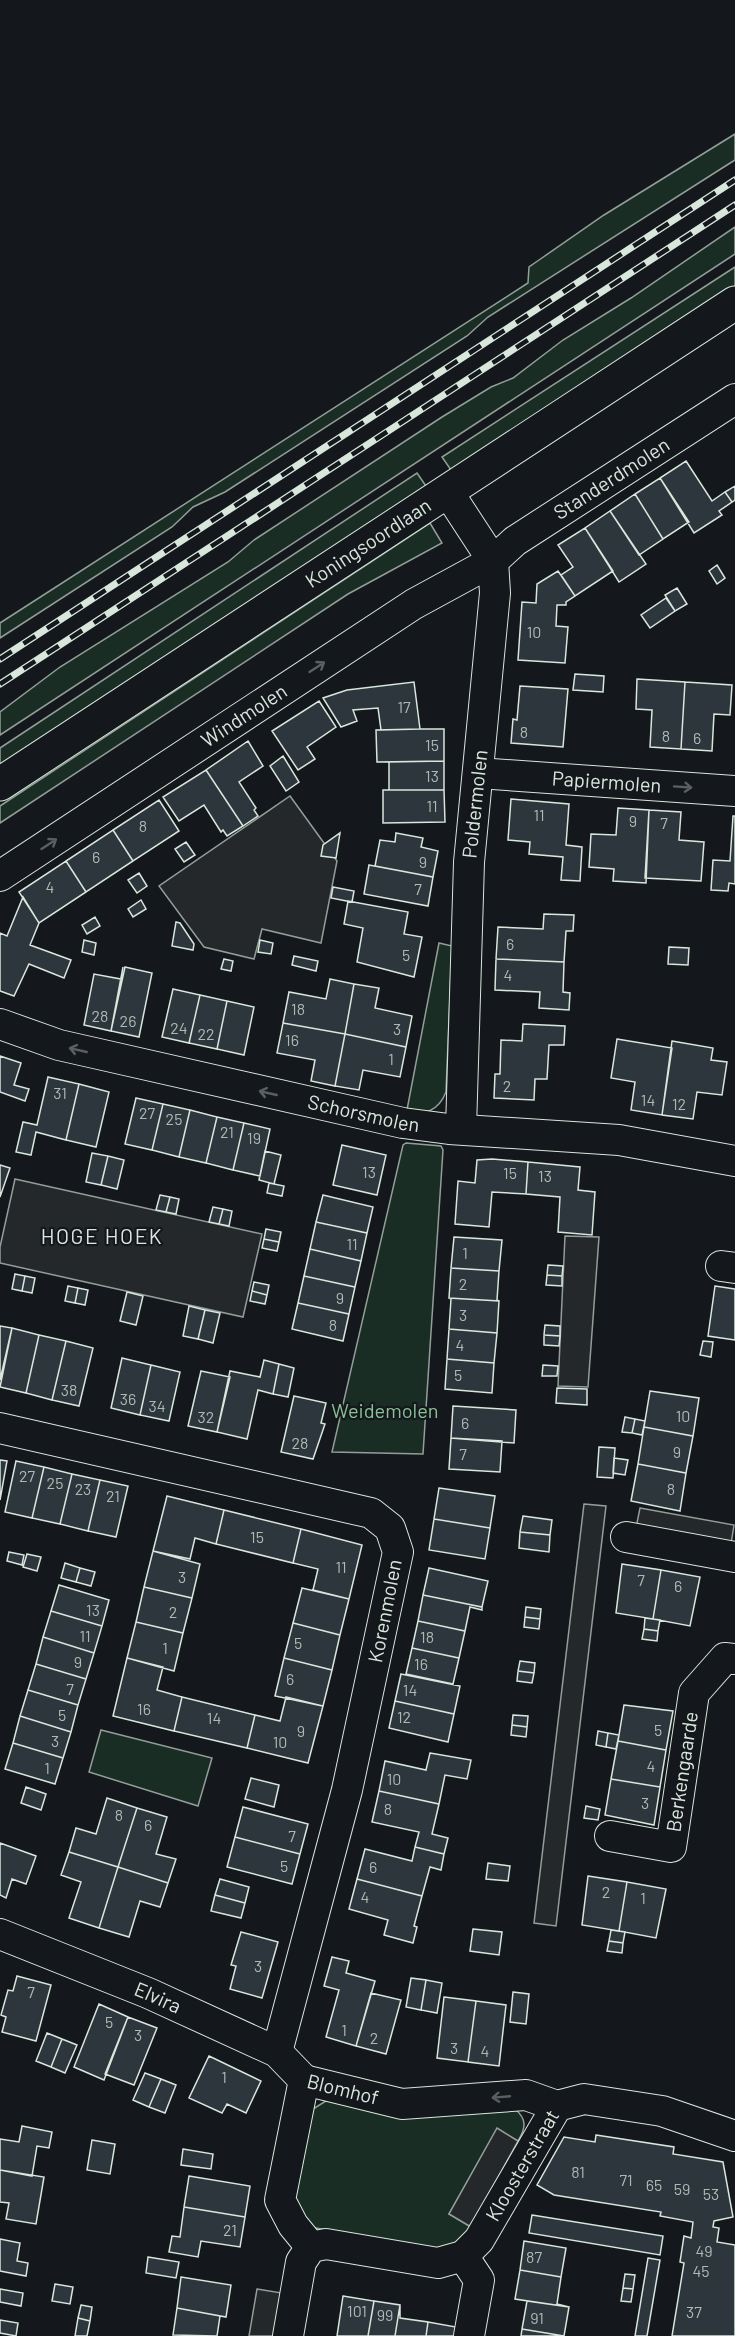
<svg xmlns="http://www.w3.org/2000/svg" width="735" height="2336" viewBox="0 0 735 2336" font-family="Barlow,sans-serif">
<style>
.green{fill:#1a2d24;stroke:#939e99;stroke-width:1.5}
.parking{fill:#24282b;stroke:#939e99;stroke-width:1.5}
.building{fill:#2c363c;stroke:#d8e6dc;stroke-width:1.5}
.lines{fill:none;stroke-linecap:round;stroke-linejoin:round}
.street-casing{stroke:#d8e6dc;stroke-width:32}
.secondary-casing{stroke:#d8e6dc;stroke-width:35}
.street{stroke:#14181c;stroke-width:30}
.secondary{stroke:#14181c;stroke-width:33}
.rail-casing{stroke:#d8e6dc;stroke-width:7}
.rail{stroke:#14181c;stroke-width:4.5;stroke-dasharray:14;stroke-linecap:butt}
.oneway{stroke:#59605f}
.labels{text-anchor:middle;stroke-width:4.5;stroke-linejoin:round;paint-order:stroke}
.number-label{font-size:16px;fill:#adbab4}
.street-label{font-size:20px;fill:#d8e6dc;stroke:#14181c}
.park-label{font-size:20px;fill:#8ac095;stroke:#14181c}
.neighbourhood-label{font-size:21px;letter-spacing:1.5px;fill:#d8e6dc;stroke:#14181c}
</style>
<rect width="100%" height="100%" fill="#14181c"/>
<path class="green" d="M735,134V160L727,165L488,317L467,336L225,492L193,507L172,527L0,638V623L528,283L529,267L539,260L604,215Z
M735,227V254L0,735V712L60,667L228,562L254,540L442,417L491,387L513,378L563,340L631,298Z
M735,267V286L451,470L442,457Z
M417,473L426,486L0,767V748Z
M430,523L442,543L348,594L0,823V806Z
M439,943L452,946L446,1092C438,1112 426,1113 406,1115Z
M406,1143L441,1146L443,1150L423,1454L332,1452L403,1145Z
M101,1730L212,1758L198,1806L89,1772Z
M329,2099L515,2109C527,2119 526,2128 518,2141L497,2129L449,2214L471,2227L461,2242L443,2250L310,2227L295,2201L313,2109Z"/>
<path class="parking" d="M290,796L337,861L321,943L262,929L254,959L204,947L159,886Z
M15,1179L262,1234L243,1317L0,1263V1247Z
M565,1236L599,1237L588,1387L558,1386Z
M584,1504L606,1506L556,1926L534,1923Z
M640,1508L734,1525L730,1550L635,1533Z
M497,2128L518,2141L471,2227L449,2214Z
M257,2289L282,2293L274,2336H249Z"/>
<path class="building" d="M686,461L712,501L725,492L732,502L719,511L722,515L694,533L660,478Z
M660,478L689,522L663,539L635,494Z
M735,486V500L732,502L725,492Z
M635,494L663,539L639,555L610,511Z
M610,511L646,564L619,582L585,528Z
M585,528L613,571L575,596L561,575L573,567L558,545Z
M717,565L725,578L717,584L709,571Z
M558,571L575,596L566,602V605H557L556,626L568,627L565,663L518,660L522,602L536,603L537,584Z
M677,588L687,604L675,611L665,595Z
M666,598L675,611L650,628L641,615Z
M575,674L604,676L603,692L573,690Z
M637,679L685,682L681,749L650,747L652,710L636,709Z
M414,682L420,729L381,730L378,708L353,710L357,721L341,727L323,698L347,690Z
M685,682L732,685L730,715L714,714L712,751L681,749Z
M520,686L568,689L563,747L511,743L513,719L517,720Z
M319,701L336,727L307,747L315,759L298,770L272,731Z
M420,729H444V761L377,762L376,730Z
M248,741L263,766L239,782L256,808L254,810L258,816L243,826L206,770Z
M283,756L299,782L286,791L270,766Z
M444,761V790H389V762Z
M206,770L243,826L227,836L223,830L221,832L204,805L179,821L163,797Z
M383,790H444L445,822L383,823Z
M511,799L569,804L566,845L582,847L580,881L561,880L563,857L529,854L530,842L508,840Z
M159,800L179,831L133,861L113,830Z
M618,808L649,810L646,883L613,881L614,869L589,867L591,834L616,835Z
M649,810L681,812L679,840L704,842L701,881L645,878Z
M733,816H735V884L729,883L728,891L711,890L713,860L730,861Z
M113,830L133,861L86,892L66,861Z
M340,833L336,858L321,856L323,845Z
M396,833L423,838L421,847L438,851L433,877L375,866L380,840L395,842Z
M186,842L195,855L184,862L175,849Z
M66,861L86,892L39,923L19,892Z
M369,865L433,877L428,906L364,894Z
M139,873L147,886L137,893L128,880Z
M333,887L354,891L352,902L331,898Z
M23,897L39,923L30,945L71,960L64,978L29,964L14,996L0,991V933L7,936Z
M141,900L146,909L133,917L128,909Z
M348,901L408,912L404,934L422,937L414,977L357,962L363,928L344,924Z
M544,914L574,915L573,931H566L564,962L496,959L498,927L543,929Z
M95,917L100,926L87,934L82,925Z
M176,922L180,923L194,944L193,950L172,946Z
M84,940L96,943L94,955L82,952Z
M260,940L273,943L271,954L258,952Z
M669,947L689,948L688,965L668,964Z
M294,956L318,961L316,971L292,965Z
M224,959L233,961L231,971L221,969Z
M496,959L564,962L563,992L570,993L569,1010L539,1008L540,992L495,990Z
M123,967L111,1031L84,1025L94,974L121,979Z
M125,967L152,973L139,1037L111,1031Z
M330,979L354,984L345,1034L283,1023L289,992L326,999Z
M354,984L379,988L375,1008L412,1016L406,1047L345,1034Z
M173,989L200,995L189,1043L162,1037Z
M200,995L227,1001L217,1049L189,1043Z
M227,1001L254,1007L244,1055L217,1049Z
M283,1023L345,1034L335,1086L311,1081L315,1060L277,1053Z
M523,1024L565,1026L564,1045H549L547,1079H535L534,1100L494,1098L495,1074H500L501,1040L522,1041Z
M345,1034L406,1047L400,1077L363,1070L359,1090L335,1086Z
M617,1039L672,1048L662,1115L631,1110L635,1082L611,1078Z
M672,1041L713,1048L711,1060L727,1062L722,1095L697,1092L693,1119L662,1115Z
M0,1056L21,1063L14,1085L29,1089L25,1101L0,1092Z
M48,1077L79,1084L66,1140L36,1132L31,1155L16,1152L23,1122L37,1125Z
M79,1084L109,1092L96,1147L66,1140Z
M136,1098L163,1104L152,1150L125,1144Z
M163,1104L190,1110L179,1157L152,1150Z
M190,1110L217,1117L206,1163L179,1157Z
M217,1117L244,1123L233,1170L206,1163Z
M244,1123L270,1129L260,1176L233,1170Z
M342,1145L386,1155L377,1195L333,1185Z
M265,1151L281,1155L274,1184L259,1180Z
M92,1153L108,1156L101,1185L86,1182Z
M108,1156L124,1160L117,1189L101,1185Z
M492,1159L528,1162L526,1194L492,1192L489,1227L455,1224L458,1181L475,1183L477,1160Z
M528,1162L580,1167L578,1190L595,1192L592,1235L558,1232L560,1197L526,1194Z
M0,1165L10,1168L0,1197Z
M269,1183L284,1186L282,1196L267,1193Z
M160,1195L170,1197L166,1212L156,1210Z
M323,1195L373,1207L367,1233L316,1222Z
M170,1197L179,1199L176,1214L166,1212Z
M213,1207L223,1209L219,1224L209,1222Z
M223,1209L232,1211L229,1226L219,1224Z
M316,1222L367,1233L361,1261L310,1249Z
M266,1229L281,1232L279,1242L264,1239Z
M454,1237L502,1240L499,1271L451,1268Z
M264,1239L279,1242L277,1251L262,1248Z
M310,1249L361,1261L355,1287L304,1276Z
M548,1265L563,1266L562,1276L547,1275Z
M451,1268L499,1271L497,1300L499,1301L449,1298Z
M15,1274L25,1276L22,1291L12,1289Z
M547,1275L562,1276V1286L546,1285Z
M25,1276L35,1278L32,1293L22,1291Z
M304,1276L355,1287L349,1314L298,1303Z
M254,1282L269,1285L267,1295L252,1291Z
M68,1286L78,1288L75,1303L65,1301Z
M715,1286L735,1289V1340L708,1336Z
M78,1288L88,1290L85,1305L75,1303Z
M252,1291L267,1295L265,1304L250,1301Z
M127,1292L143,1296L136,1325L120,1321Z
M449,1298L499,1301L497,1333L449,1329L451,1299Z
M298,1303L349,1314L343,1341L292,1329Z
M189,1306L205,1310L198,1339L183,1336Z
M205,1310L220,1313L213,1343L198,1339Z
M545,1325L560,1326V1336L544,1335Z
M0,1326L12,1328L0,1380Z
M12,1328L39,1335L26,1393L0,1387Z
M449,1329L497,1333L494,1363L447,1359Z
M39,1335L66,1341L52,1400L26,1393Z
M544,1335L560,1336L559,1346L544,1345Z
M66,1341L93,1348L79,1406L52,1400Z
M703,1341L713,1342L711,1357L700,1355Z
M122,1358L151,1365L140,1415L111,1408Z
M447,1359L494,1363L492,1393L445,1389Z
M264,1360L279,1364L273,1394L258,1390L247,1439L217,1432L230,1371L260,1377Z
M279,1364L294,1368L288,1397L273,1394Z
M151,1365L180,1372L169,1421L140,1415Z
M543,1365L558,1366L557,1376H542Z
M201,1371L230,1377L217,1432L188,1426Z
M557,1388L587,1389V1405L556,1403Z
M650,1391L699,1398L693,1436L644,1427Z
M294,1396L326,1403L321,1423L325,1424L313,1459L281,1452Z
M453,1406L516,1410L514,1443L451,1438Z
M625,1417L635,1419L632,1433L622,1432Z
M635,1419L645,1421L642,1435L632,1433Z
M644,1427L693,1436L686,1473L638,1464Z
M451,1438L502,1441L500,1472L449,1469Z
M599,1447L615,1448L613,1478L597,1477Z
M614,1458L628,1460L625,1475L613,1473Z
M0,1460L7,1461L0,1500Z
M16,1461L44,1467L32,1518L5,1512Z
M638,1464L686,1473L680,1511L631,1501Z
M44,1467L72,1474L60,1524L32,1518Z
M72,1474L100,1480L88,1531L60,1524Z
M100,1480L128,1486L116,1537L88,1531Z
M439,1488L495,1496L490,1528L434,1519Z
M167,1496L224,1510L216,1544L195,1538L190,1559L153,1551Z
M224,1510L301,1529L293,1563L216,1544Z
M523,1516L552,1520L550,1535L520,1532Z
M434,1519L490,1528L485,1559L429,1550Z
M301,1529L362,1545L349,1599L313,1590L318,1569L293,1563Z
M520,1532L550,1535L549,1552L519,1548Z
M153,1551L200,1564L192,1598L144,1587Z
M9,1552L24,1555L22,1565L7,1561Z
M27,1554L41,1557L37,1571L23,1567Z
M65,1563L80,1568L76,1582L61,1578Z
M622,1564L661,1570L653,1619L616,1613Z
M80,1568L95,1572L91,1586L76,1582Z
M429,1568L488,1581L482,1607L423,1595Z
M661,1570L700,1577L690,1626L653,1619Z
M59,1585L109,1600L102,1626L51,1611Z
M144,1587L192,1598L183,1633L136,1622Z
M302,1588L349,1599L340,1635L293,1623Z
M423,1595L482,1607V1610L470,1607L465,1631L418,1621Z
M526,1607L541,1609L540,1619L525,1617Z
M51,1611L102,1626L94,1653L43,1637Z
M525,1617L540,1619L539,1629L524,1627Z
M645,1618L660,1620L658,1631L644,1629Z
M418,1621L465,1631L459,1658L412,1648Z
M136,1622L183,1633L174,1671L127,1658Z
M293,1623L340,1635L332,1670L284,1658Z
M644,1629L658,1631L657,1641L642,1639Z
M43,1637L94,1653L86,1679L36,1664Z
M412,1648L459,1658L453,1684L406,1674Z
M127,1658L163,1667L157,1690L182,1697L174,1731L113,1716Z
M284,1658L332,1670L323,1706L275,1696Z
M520,1661L535,1663L534,1673L518,1671Z
M36,1664L86,1679L78,1705L28,1690Z
M518,1671L534,1673L532,1683L517,1681Z
M401,1674L460,1686L454,1714L395,1701Z
M28,1690L78,1705L71,1732L20,1716Z
M182,1697L255,1715L247,1748L174,1731Z
M286,1697L323,1706L308,1763L247,1748L255,1715L280,1721Z
M395,1701L454,1714L448,1742L389,1728Z
M624,1705L673,1711L666,1750L618,1741Z
M513,1715L528,1716L527,1727L512,1725Z
M20,1716L71,1732L63,1758L13,1743Z
M512,1725L527,1727L526,1737L511,1735Z
M598,1731L608,1733L606,1747L596,1745Z
M608,1733L619,1735L616,1749L606,1747Z
M618,1741L666,1750L660,1787L611,1779Z
M13,1743L63,1758L55,1784L5,1769Z
M430,1753L471,1760L467,1779L445,1775L439,1804L379,1791L385,1761L426,1770Z
M251,1778L279,1785L274,1807L245,1799Z
M611,1779L660,1787L654,1825L605,1815Z
M26,1787L46,1794L41,1810L21,1803Z
M379,1791L439,1804L432,1834L448,1838L444,1854L415,1847L419,1832L372,1822Z
M107,1798L137,1808L118,1867L69,1852L76,1828L96,1834Z
M586,1806L600,1809L598,1820L584,1818Z
M243,1807L308,1824L300,1854L235,1837Z
M137,1808L167,1817L156,1854L176,1859L168,1883L118,1867Z
M235,1837L300,1854L292,1884L227,1867Z
M0,1843L36,1856L26,1884L12,1879L6,1898L0,1895Z
M415,1847L444,1854L441,1870L430,1867L422,1896L357,1879L365,1849L412,1861Z
M69,1852L118,1867L99,1928L69,1918L81,1882L61,1875Z
M488,1863L510,1866L508,1881L486,1879Z
M118,1867L168,1883L160,1907L140,1901L129,1937L99,1928Z
M588,1876L627,1882L619,1931L582,1925Z
M220,1879L249,1887L245,1903L215,1895Z
M357,1879L422,1896L414,1926L417,1927L413,1943L384,1935L388,1920L349,1909Z
M627,1882L666,1889L656,1938L619,1931Z
M215,1895L245,1903L241,1918L211,1911Z
M473,1929L502,1932L499,1955L470,1951Z
M611,1930L625,1932L623,1943L609,1941Z
M241,1932L278,1942L262,1998L230,1989L236,1966L231,1965Z
M609,1941L623,1943L622,1953L607,1951Z
M332,1957L349,1961L346,1973L375,1981L356,2046L326,2037L339,1990L324,1986Z
M17,1976L51,1985L36,2041L2,2032L6,2017L1,2015L8,1990L13,1991Z
M411,1978L426,1980L421,2010L406,2007Z
M426,1980L442,1983L437,2013L421,2010Z
M513,1992L529,1994L526,2024L510,2022Z
M371,1993L401,2000L386,2054L356,2046Z
M444,1997L476,2001L468,2062L437,2058Z
M476,2001L506,2005L499,2066L468,2062Z
M99,2004L128,2017L104,2080L74,2067Z
M128,2017L157,2028L134,2085L105,2074Z
M47,2033L62,2039L51,2067L36,2061Z
M62,2039L77,2045L65,2073L51,2067Z
M209,2056L261,2081L246,2113L227,2104L222,2113L189,2098Z
M145,2073L161,2079L149,2107L133,2100Z
M161,2079L176,2085L165,2113L149,2107Z
M22,2126L52,2132L49,2148L37,2146L32,2176L0,2170V2139L19,2142Z
M596,2135L674,2147L673,2154L723,2162L733,2217L714,2221L713,2227L719,2228L717,2242L735,2245V2336H672L684,2263L680,2262L684,2236L691,2238L693,2222L660,2216L661,2212L554,2195L537,2185L564,2137L595,2142Z
M92,2140L115,2144L110,2174L87,2170Z
M183,2149L213,2154L211,2169L181,2165Z
M0,2170L44,2177L36,2224L6,2219L9,2203L0,2202Z
M189,2176L250,2186L245,2217L184,2207Z
M184,2207L245,2217L240,2247L201,2241L198,2257L169,2252L172,2236L180,2237Z
M532,2215L663,2236L660,2255L529,2233Z
M0,2239L20,2243L17,2261L28,2263L26,2276L0,2271Z
M524,2241L566,2248L561,2277L520,2270Z
M148,2257L179,2262L176,2278L146,2273Z
M648,2258L660,2260L647,2336H635Z
M520,2270L561,2277L557,2304L569,2307L515,2299Z
M625,2274L635,2275L633,2289L623,2288Z
M181,2277L231,2285L226,2317L177,2308Z
M55,2284L73,2287L70,2304L52,2301Z
M623,2288L633,2289L631,2302L621,2301Z
M0,2289L23,2293L21,2306L0,2302Z
M343,2296L374,2301L368,2336H337Z
M374,2301L400,2305L395,2336H368Z
M527,2301L569,2307L564,2336L522,2329Z
M81,2305L92,2307L90,2321L78,2318Z
M400,2305V2318L428,2322L426,2336H395Z
M177,2308L220,2316L217,2336L173,2335Z
M78,2318L90,2321L87,2336H75Z
M0,2320L18,2323L16,2336L0,2333Z
M428,2322L456,2327L455,2336H426Z
M522,2329L564,2336H521Z"/>
<g class="lines">
<g class="street-casing">
<g id="street">
<path d="M448,492L493,561L495,593L469,862L461,1129"/>
<path id="s1" d="M478,773L735,791"/>
<path id="s2" d="M0,876L414,604L493,561L515,541L735,399"/>
<path id="s3" d="M0,1024L59,1045L403,1123L449,1129L619,1140L735,1161"/>
<path d="M721,1266L735,1268"/>
<path d="M0,1428L371,1513L390,1528L398,1552L347,1790L277,2052"/>
<path d="M626,1537L735,1557"/>
<path id="s4" d="M610,1836L671,1847L694,1693L725,1658L735,1659"/>
<path id="s5" d="M0,1934L148,1993L277,2052L304,2080"/>
<path id="s6" d="M304,2080L402,2104L526,2095L557,2106"/>
<path d="M304,2080L280,2200L293,2225L311,2247"/>
<path d="M463,2256L479,2280L469,2336"/>
<path id="s7" d="M288,2336L301,2262L311,2247L326,2244L438,2263L463,2256L479,2240L557,2106L584,2099L662,2111L735,2136"/>
</g>
</g>
<g class="secondary-casing">
<g id="secondary">
<path id="s8" d="M0,784L735,303"/>
</g>
</g>
<use href="#street" class="street"/>
<use href="#secondary" class="secondary"/>
<g class="rail-casing">
<path id="rail" d="M0,659L735,180
M0,684L735,205"/>
</g>
<use href="#rail" class="rail"/>
</g>
<defs><path id="oneway-shaft" d="M-6 0H5M1.5-3L5.5 0L1.5 3" fill="none" stroke-width="1.6" stroke-linecap="round" stroke-linejoin="round" transform="scale(1.5)"/></defs>
<g class="oneway">
<use href="#oneway-shaft" transform="translate(317 667) rotate(-33)"/>
<use href="#oneway-shaft" transform="translate(683 787) rotate(4)"/>
<use href="#oneway-shaft" transform="translate(49 844) rotate(-33)"/>
<use href="#oneway-shaft" transform="translate(78 1050) rotate(-167)"/>
<use href="#oneway-shaft" transform="translate(268 1093) rotate(-167)"/>
<use href="#oneway-shaft" transform="translate(501 2097) rotate(175)"/>
</g>
<g class="labels">
<g class="number-label">
<text x="534" y="638">10</text>
<text x="404" y="713">17</text>
<text x="524" y="738">8</text>
<text x="666" y="742">8</text>
<text x="697" y="744">6</text>
<text x="432" y="751">15</text>
<text x="432" y="782">13</text>
<text x="432" y="812">11</text>
<text x="539" y="821">11</text>
<text x="633" y="827">9</text>
<text x="664" y="829">7</text>
<text x="143" y="832">8</text>
<text x="96" y="863">6</text>
<text x="423" y="868">9</text>
<text x="50" y="893">4</text>
<text x="418" y="895">7</text>
<text x="510" y="950">6</text>
<text x="406" y="961">5</text>
<text x="508" y="981">4</text>
<text x="298" y="1015">18</text>
<text x="100" y="1022">28</text>
<text x="128" y="1027">26</text>
<text x="179" y="1034">24</text>
<text x="397" y="1035">3</text>
<text x="206" y="1040">22</text>
<text x="292" y="1046">16</text>
<text x="391" y="1065">1</text>
<text x="507" y="1092">2</text>
<text x="60" y="1099">31</text>
<text x="648" y="1106">14</text>
<text x="679" y="1110">12</text>
<text x="147" y="1119">27</text>
<text x="174" y="1125">25</text>
<text x="227" y="1138">21</text>
<text x="254" y="1144">19</text>
<text x="369" y="1178">13</text>
<text x="510" y="1179">15</text>
<text x="545" y="1182">13</text>
<text x="352" y="1250">11</text>
<text x="465" y="1259">1</text>
<text x="463" y="1290">2</text>
<text x="340" y="1304">9</text>
<text x="463" y="1321">3</text>
<text x="333" y="1331">8</text>
<text x="460" y="1351">4</text>
<text x="458" y="1381">5</text>
<text x="69" y="1396">38</text>
<text x="128" y="1405">36</text>
<text x="157" y="1412">34</text>
<text x="683" y="1422">10</text>
<text x="206" y="1423">32</text>
<text x="465" y="1429">6</text>
<text x="300" y="1449">28</text>
<text x="677" y="1458">9</text>
<text x="463" y="1460">7</text>
<text x="27" y="1482">27</text>
<text x="55" y="1489">25</text>
<text x="83" y="1495">23</text>
<text x="671" y="1495">8</text>
<text x="113" y="1502">21</text>
<text x="257" y="1543">15</text>
<text x="341" y="1573">11</text>
<text x="182" y="1583">3</text>
<text x="641" y="1586">7</text>
<text x="678" y="1592">6</text>
<text x="93" y="1616">13</text>
<text x="173" y="1618">2</text>
<text x="85" y="1642">11</text>
<text x="427" y="1643">18</text>
<text x="298" y="1649">5</text>
<text x="165" y="1654">1</text>
<text x="78" y="1668">9</text>
<text x="421" y="1670">16</text>
<text x="290" y="1685">6</text>
<text x="70" y="1695">7</text>
<text x="410" y="1696">14</text>
<text x="144" y="1715">16</text>
<text x="62" y="1721">5</text>
<text x="404" y="1723">12</text>
<text x="214" y="1724">14</text>
<text x="658" y="1736">5</text>
<text x="301" y="1737">9</text>
<text x="55" y="1747">3</text>
<text x="280" y="1748">10</text>
<text x="651" y="1772">4</text>
<text x="47" y="1774">1</text>
<text x="394" y="1785">10</text>
<text x="645" y="1809">3</text>
<text x="388" y="1815">8</text>
<text x="119" y="1821">8</text>
<text x="148" y="1831">6</text>
<text x="292" y="1842">7</text>
<text x="284" y="1872">5</text>
<text x="373" y="1873">6</text>
<text x="606" y="1898">2</text>
<text x="365" y="1903">4</text>
<text x="643" y="1904">1</text>
<text x="258" y="1972">3</text>
<text x="31" y="1998">7</text>
<text x="109" y="2028">5</text>
<text x="344" y="2036">1</text>
<text x="138" y="2041">3</text>
<text x="374" y="2044">2</text>
<text x="454" y="2054">3</text>
<text x="485" y="2057">4</text>
<text x="224" y="2083">1</text>
<text x="578" y="2178">81</text>
<text x="626" y="2186">71</text>
<text x="654" y="2191">65</text>
<text x="682" y="2195">59</text>
<text x="711" y="2200">53</text>
<text x="230" y="2236">21</text>
<text x="704" y="2257">49</text>
<text x="534" y="2263">87</text>
<text x="701" y="2277">45</text>
<text x="357" y="2317">101</text>
<text x="694" y="2318">37</text>
<text x="385" y="2321">99</text>
<text x="537" y="2324">91</text>
</g>
<g class="street-label">
<text dy="7" stroke="none"><textPath href="#s2" startOffset="730">Standerdmolen</textPath></text>
<text dy="7" stroke="none"><textPath href="#s8" startOffset="440">Koningsoordlaan</textPath></text>
<text dy="7" stroke="none"><textPath href="#s2" startOffset="292">Windmolen</textPath></text>
<text dy="7" stroke="none"><textPath href="#s1" startOffset="129">Papiermolen</textPath></text>
<text transform="translate(475 804) rotate(-84)" y="7">Poldermolen</text>
<text dy="7" stroke="none"><textPath href="#s3" startOffset="375">Schorsmolen</textPath></text>
<text transform="translate(385 1611) rotate(-79)" y="7">Korenmolen</text>
<text dy="7" stroke="none"><textPath href="#s4" startOffset="138">Berkengaarde</textPath></text>
<text dy="7" stroke="none"><textPath href="#s5" startOffset="170">Elvira</textPath></text>
<text dy="7" stroke="none"><textPath href="#s6" startOffset="40">Blomhof</textPath></text>
<text dy="7" stroke="none"><textPath href="#s7" startOffset="357">Kloosterstraat</textPath></text>
</g>
<g class="park-label">
<text x="385" y="1418">Weidemolen</text>
</g>
<g class="neighbourhood-label">
<text x="102" y="1244">HOGE HOEK</text>
</g>
</g>
</svg>
